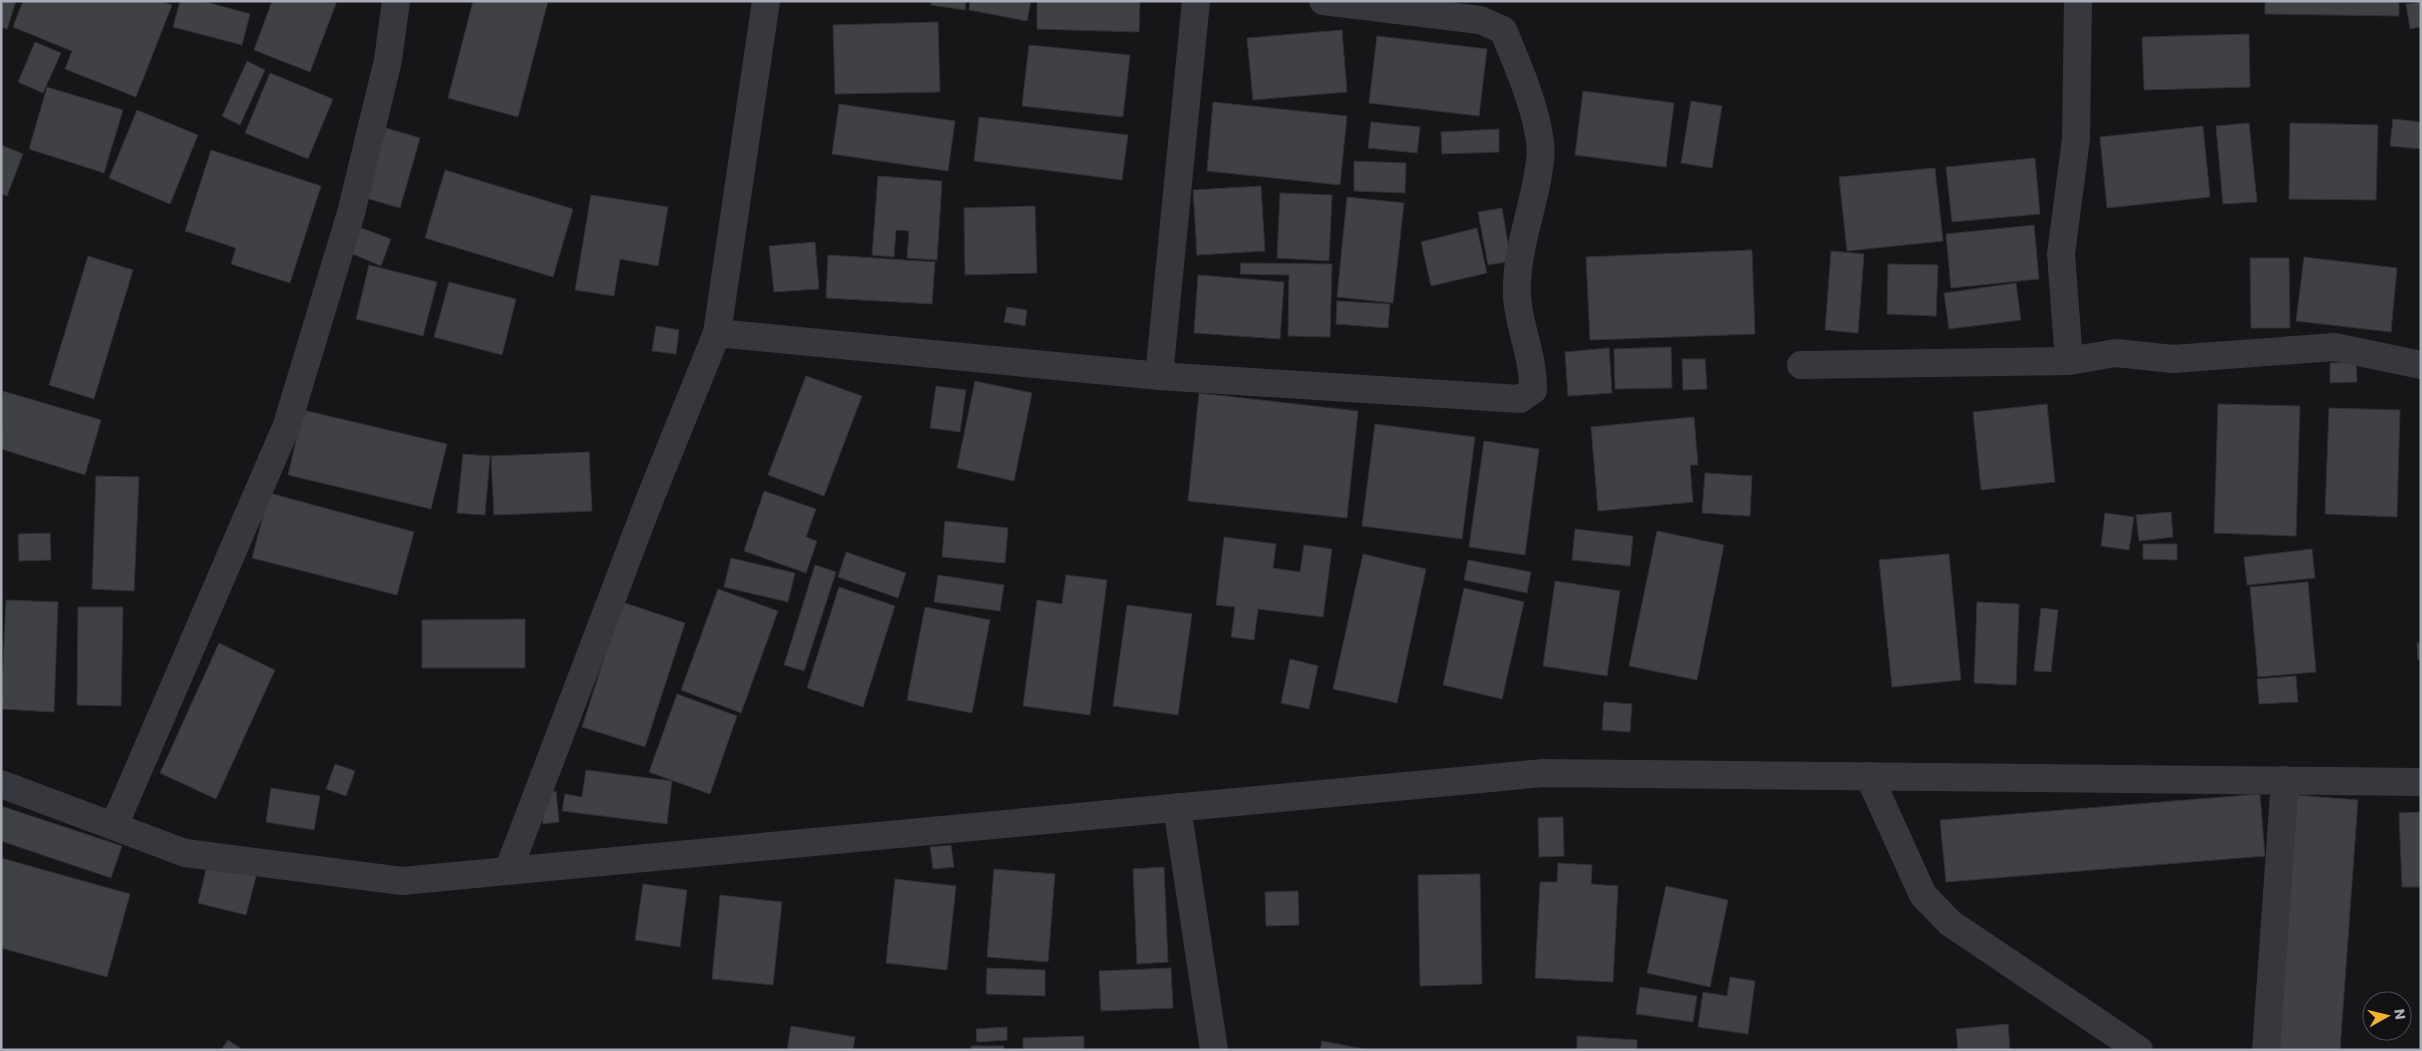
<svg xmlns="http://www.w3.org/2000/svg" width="2422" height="1051" viewBox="0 0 2422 1051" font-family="Poppins,sans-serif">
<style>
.building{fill:#404145;stroke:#303034}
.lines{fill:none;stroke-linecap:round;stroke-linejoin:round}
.minor{stroke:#37383d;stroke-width:28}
</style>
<rect width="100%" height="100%" fill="#161618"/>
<path class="building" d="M1,1H16L7,29L1,27Z
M23,1H162L172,5L136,97L65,69L72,51L13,27Z
M180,1H203L250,14L242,45L173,27Z
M272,1H337L310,72L254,50Z
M473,1H548L518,117L448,98Z
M931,1H966L965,10L931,5Z
M970,1H1031L1027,21L969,10Z
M1037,1H1140L1139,32L1037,29Z
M2265,1H2399V16L2265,14Z
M2421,2V27L2410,29L2406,4Z
M938,22L940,92L835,94L833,25Z
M1342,30L1347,92L1253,100L1247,38Z
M2249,34L2250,87L2144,90L2142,37Z
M1377,36L1487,49L1479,116L1369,103Z
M35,42L61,53L43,93L18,82Z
M1029,45L1130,55L1123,117L1022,106Z
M247,61L265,70L240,125L222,116Z
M270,73L333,99L308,159L245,133Z
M47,87L123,110L104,173L29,149Z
M1583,91L1674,103L1666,167L1575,155Z
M1691,101L1722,106L1712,168L1681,163Z
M1213,102L1347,116L1340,185L1207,171Z
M839,104L955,121L948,171L832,154Z
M137,110L198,135L170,204L109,178Z
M979,117L1128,135L1122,180L974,161Z
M2393,119L2421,122V149L2390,146Z
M1371,122L1420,127L1417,153L1368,148Z
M2249,123L2257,202L2223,204L2216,126Z
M2290,123L2378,125L2376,200L2289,199Z
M2203,126L2210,197L2107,208L2100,137Z
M386,128L420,138L400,208L366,198Z
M1499,129V152L1442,154L1441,132Z
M1,145L23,154L7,196L1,194Z
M211,150L321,186L290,283L231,264L236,248L185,231Z
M2035,158L2040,214L1952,222L1946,167Z
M1354,161L1406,163L1405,193L1354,191Z
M1935,168L1943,241L1847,251L1839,177Z
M445,170L573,209L553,277L425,238Z
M878,176L942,181L937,260L907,258L909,231L896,230L894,257L872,255Z
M1261,186L1265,251L1197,255L1193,190Z
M1280,193L1332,195L1329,261L1277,258Z
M591,195L668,207L658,266L620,259L614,296L575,290Z
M1347,197L1404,203L1393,303L1337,297Z
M1035,206L1037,273L965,275L964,208Z
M1502,208L1511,261L1488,265L1478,212Z
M2034,225L2039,279L1951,288L1946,234Z
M356,226L391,239L381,266L346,251Z
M1477,228L1487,273L1431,286L1421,242Z
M815,242L819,289L774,292L769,246Z
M1752,250L1755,334L1590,340L1586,257Z
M1831,251L1864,254L1858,333L1825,330Z
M828,255L935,262L932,304L826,298Z
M88,256L133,270L94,399L49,385Z
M2304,257L2397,268L2391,332L2296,321Z
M2250,258H2289L2290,328H2251Z
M1241,263L1332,264L1330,337L1288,336L1289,275L1240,274Z
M1888,264L1938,265L1936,316L1887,314Z
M369,265L437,282L423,336L356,319Z
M1198,275L1284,282L1280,339L1194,333Z
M449,282L516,299L502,355L434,337Z
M2016,283L2021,320L1949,329L1944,293Z
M1337,301L1390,304L1388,328L1336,324Z
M1007,307L1027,310L1025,326L1004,322Z
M656,326L679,330L676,354L652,351Z
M1671,347L1672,388L1615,389L1614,349Z
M1609,348L1612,393L1568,396L1565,352Z
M1682,359H1705L1707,389L1683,390Z
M2356,362L2357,382L2330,383V363Z
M806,376L862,396L824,496L768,475Z
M975,381L1032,393L1014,481L957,468Z
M936,386L966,390L960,432L930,428Z
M3,391L101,420L85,475L1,449Z
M1199,393L1358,411L1347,518L1188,501Z
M2047,404L2055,482L1981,490L1973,412Z
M2218,404L2300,406L2296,536L2214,533Z
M2329,408L2400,410L2397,517L2325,514Z
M303,410L447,444L431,509L288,475Z
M1694,417L1698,465H1690L1693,502L1598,511L1591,427Z
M1375,424L1475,437L1462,539L1362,526Z
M1484,441L1539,449L1525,555L1469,547Z
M589,452L592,511L494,515L491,456Z
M463,454L490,456L485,515L457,513Z
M1705,473L1752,476L1750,516L1702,513Z
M96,476L139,477L134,591L92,589Z
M764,491L816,509L806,537L817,541L806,573L744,551Z
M269,493L414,532L397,595L252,558Z
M2171,512L2173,537L2139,541L2136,515Z
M2105,513L2134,517L2129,550L2101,546Z
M945,521L1008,528L1005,563L942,557Z
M1575,529L1633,536L1630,566L1572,560Z
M1657,531L1724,545L1697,680L1629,666Z
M50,533L51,560L19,561L18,534Z
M1224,537L1276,544L1273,568L1300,572L1304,545L1332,549L1323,617L1258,609L1254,640L1231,637L1235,607L1216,605Z
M2143,544H2177V560L2143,559Z
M2312,549L2315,578L2247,585L2244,557Z
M846,552L906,573L898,598L838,577Z
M1363,554L1426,569L1397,703L1333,689Z
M1949,554L1961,680L1892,687L1879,560Z
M731,558L795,573L788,602L724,587Z
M1468,560L1531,572L1527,593L1464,580Z
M815,565L836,572L804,671L784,665Z
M938,575L1004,585L1000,611L934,602Z
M1066,575L1107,580L1090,715L1023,706L1037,600L1062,604Z
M1555,581L1620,591L1607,676L1543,666Z
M2308,582L2316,672L2258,677L2250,587Z
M839,587L895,606L863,707L807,688Z
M1464,588L1524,602L1502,699L1443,685Z
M718,589L778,611L741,713L681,690Z
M6,600L58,602L54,712L1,709Z
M622,602L685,623L645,747L582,727Z
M1977,602L2019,604L2016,685L1974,683Z
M1127,605L1192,614L1178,715L1113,706Z
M78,607H123L121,706L77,705Z
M925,607L990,620L972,713L907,700Z
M2041,608L2058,610L2051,672L2034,671Z
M525,619V668H422V620Z
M219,643L275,670L216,799L160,773Z
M2417,643H2421V660H2418Z
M1290,659L1318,666L1309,709L1281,703Z
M2296,676L2298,702L2259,704L2257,679Z
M677,694L737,716L710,794L649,772Z
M1604,702L1632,704L1630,732L1602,730Z
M335,764L355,771L346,796L326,789Z
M586,770L672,781L667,824L562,811L565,794L582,797Z
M271,788L320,796L314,830L266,822Z
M556,791L559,822L543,824L541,793Z
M2260,794L2265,856L1946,882L1940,820Z
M2294,795L2358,800L2340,1050H2276Z
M1,806L122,846L111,878L1,841Z
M2421,812V887H2402L2399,813Z
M1563,817L1564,856L1539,857L1538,818Z
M951,845L954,867L933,869L930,847Z
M1,858L130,894L107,977L1,948Z
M208,861L257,873L246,915L198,903Z
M1558,863L1592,865L1591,884L1618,886L1613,982L1535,978L1540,882H1557Z
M1164,867L1168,962L1137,964L1133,869Z
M994,869L1055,874L1048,962L987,957Z
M1480,874L1482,984L1420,986L1418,875Z
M895,879L956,886L947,970L886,963Z
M643,884L687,890L680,947L635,940Z
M1666,886L1728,900L1710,987L1647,973Z
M1298,891L1299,925L1266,926L1265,892Z
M720,895L782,902L773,985L712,979Z
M987,968L1045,970V996L986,994Z
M1171,968L1173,1008L1101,1011L1099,971Z
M1730,977L1755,981L1748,1034L1698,1027L1703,992L1727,996Z
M1640,987L1697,996L1693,1022L1636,1014Z
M2008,1024L2010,1050H1958L1956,1029Z
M791,1026L855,1037L853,1050H787Z
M1007,1027V1040L977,1042L976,1029Z
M1084,1036V1050H1023V1038Z
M1577,1036L1637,1040V1050H1577Z
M228,1040L243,1050H221Z
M1322,1041L1369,1050H1320Z
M971,1046H1004V1050H971Z"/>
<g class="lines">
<path class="minor" d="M717,333L1159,376L1520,399L1533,390C1534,358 1519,328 1517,296C1515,249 1535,207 1540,161C1545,127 1517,63 1503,30L1480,20L1323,1
M2069,361L2061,254L2076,139L2078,1
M1801,365L2069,361L2116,353L2173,359L2335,347L2421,365
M1159,376L1196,1
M1869,776L1923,895L1950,923L2139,1050
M1,784L185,853L402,881L1543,773L2421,782
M1177,807L1214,1050
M114,826L287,425L351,213L388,60L396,1
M508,871L649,501L717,333L766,1
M2266,1050L2285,780"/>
</g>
<rect width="2422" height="1051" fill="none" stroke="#a8adb8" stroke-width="5"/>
<g transform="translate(2387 1016) rotate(82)"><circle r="24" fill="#111113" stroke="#4d4f55"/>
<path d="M0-4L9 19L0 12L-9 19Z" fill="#f2b134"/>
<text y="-8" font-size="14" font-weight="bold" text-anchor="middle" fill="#a8adb8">N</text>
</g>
</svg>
